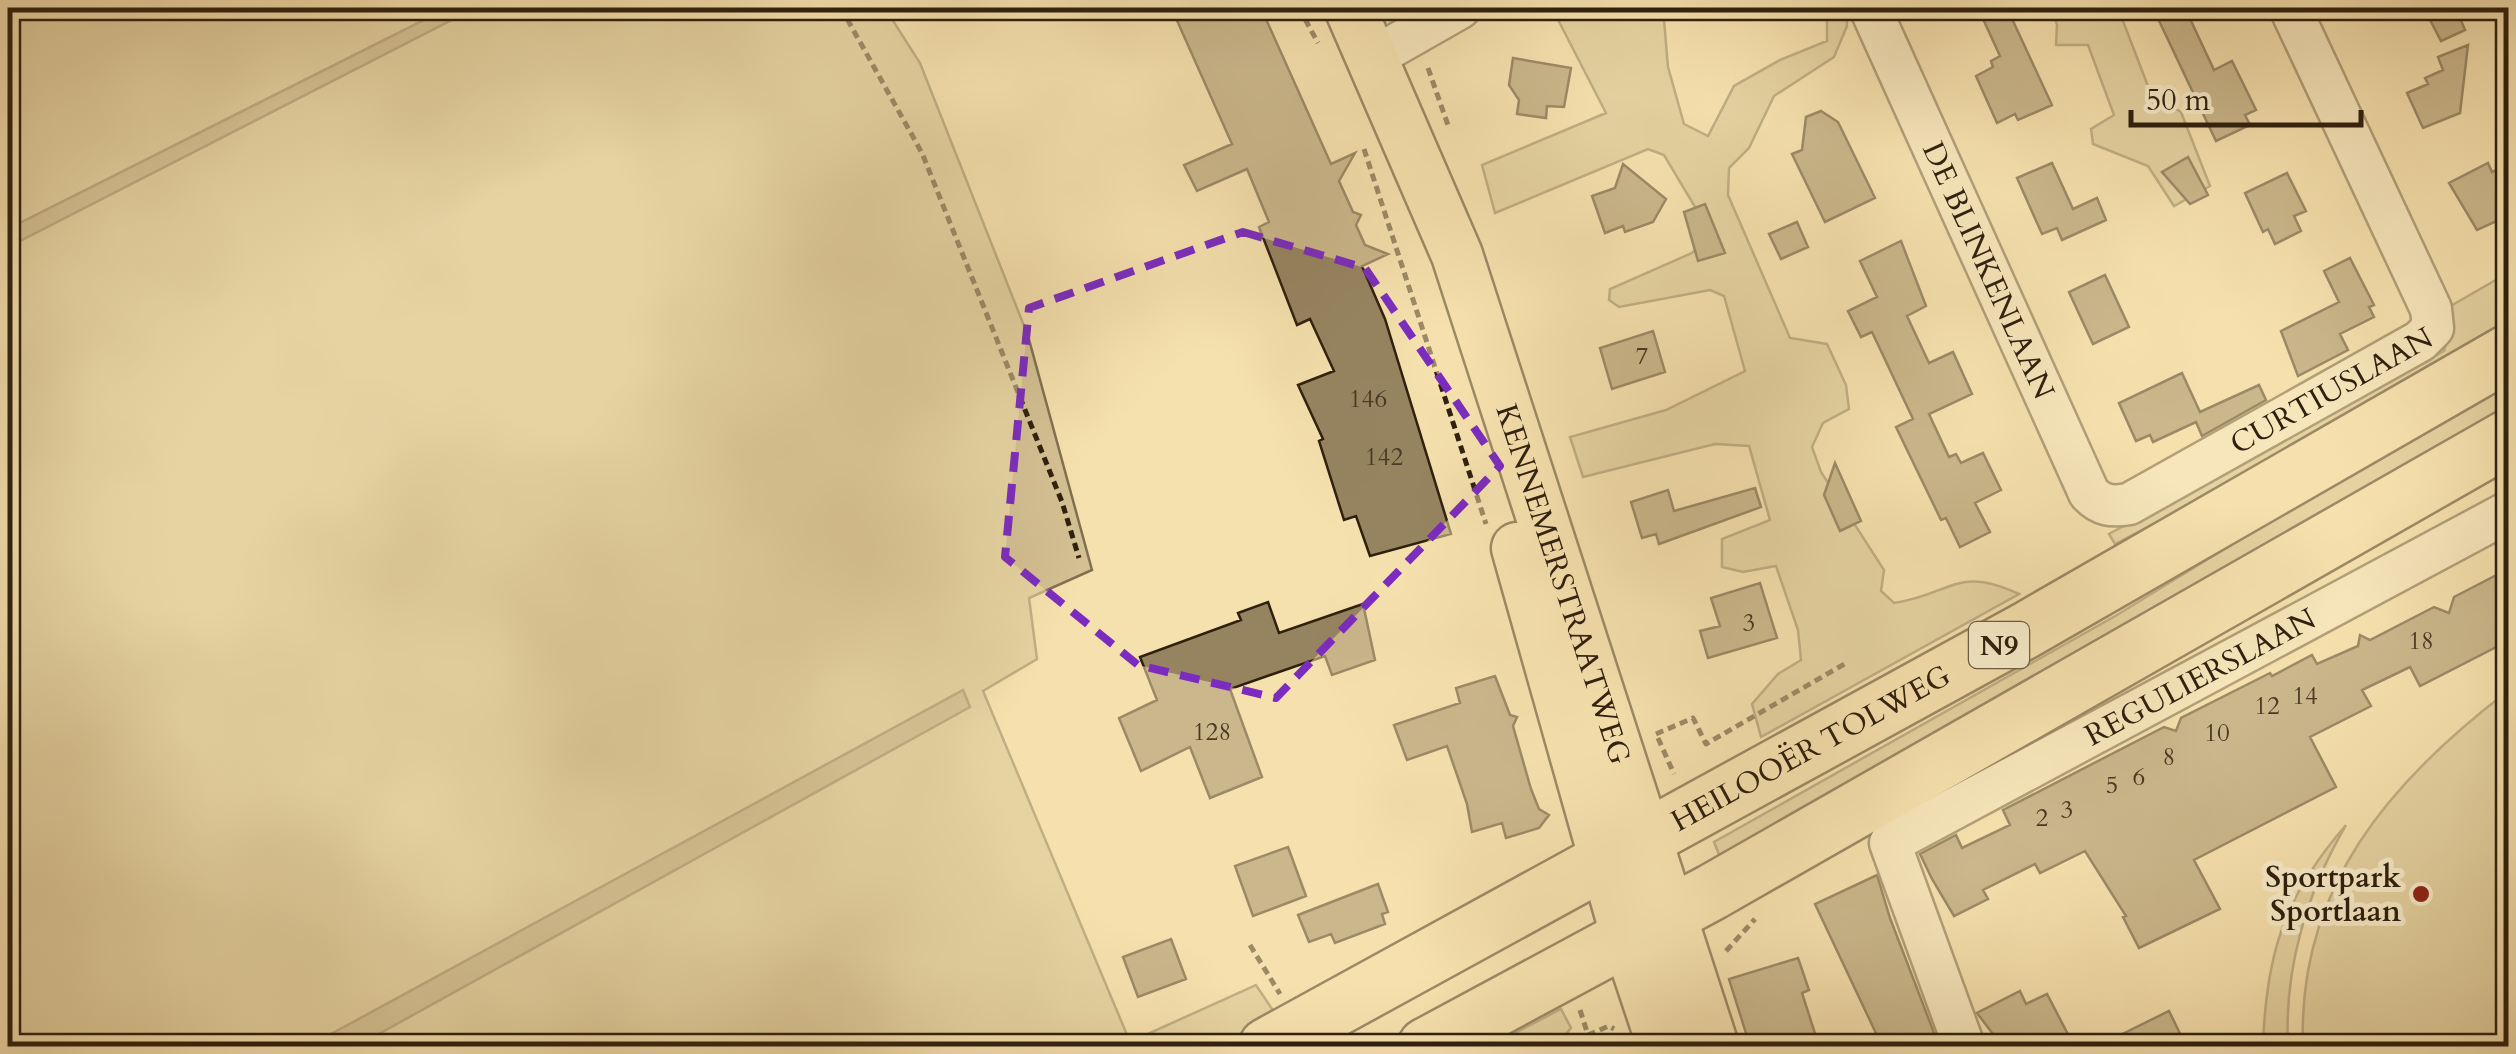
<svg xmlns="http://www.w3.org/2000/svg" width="2516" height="1054" viewBox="0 0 2516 1054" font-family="Cardo,serif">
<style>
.green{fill:#d3c093;stroke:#817050;stroke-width:2.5}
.water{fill:#b29f78;stroke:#7e6c4e;stroke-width:2.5}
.building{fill:#968461;stroke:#2f200e;stroke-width:2.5}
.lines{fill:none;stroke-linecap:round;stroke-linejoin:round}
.minor-casing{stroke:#605036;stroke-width:45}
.major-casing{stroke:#2f200e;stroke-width:55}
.highway-casing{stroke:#2f200e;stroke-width:60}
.path{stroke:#2f200e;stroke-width:5;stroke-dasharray:8 5;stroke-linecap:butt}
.minor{stroke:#f8ecca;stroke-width:40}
.major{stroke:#f5e1ae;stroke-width:50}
.highway{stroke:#f5e1ae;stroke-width:55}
.marked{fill:none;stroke:#7b2cbf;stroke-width:8;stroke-dasharray:20 12;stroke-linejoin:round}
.poi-dot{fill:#8f2418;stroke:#f8ecca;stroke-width:4}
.labels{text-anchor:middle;stroke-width:10;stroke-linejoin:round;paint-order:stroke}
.number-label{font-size:25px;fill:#493923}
.shield{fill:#f8ecca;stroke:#6b5d46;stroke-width:2.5}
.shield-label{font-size:28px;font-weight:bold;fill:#2f200e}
.street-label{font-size:30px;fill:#2f200e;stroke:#f8ecca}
.poi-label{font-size:30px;font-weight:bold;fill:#2f200e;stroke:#f8ecca;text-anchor:end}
</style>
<rect width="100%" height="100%" fill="#f5e1ae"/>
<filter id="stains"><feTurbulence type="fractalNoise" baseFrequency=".002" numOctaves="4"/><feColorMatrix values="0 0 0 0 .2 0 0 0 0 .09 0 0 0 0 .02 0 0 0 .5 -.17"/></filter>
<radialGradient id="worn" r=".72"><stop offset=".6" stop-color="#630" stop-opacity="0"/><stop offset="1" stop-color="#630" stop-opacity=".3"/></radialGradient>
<path class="green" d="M8,8H448L8,229Z
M475,8H885L920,63L1028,336L1092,570L1029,598L1037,659L983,691L1130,1042L1256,985L1278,1018L1225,1046H8V247Z
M1552,8H1663L1668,67L1684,124L1708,136L1734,86L1780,60L1827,41V8H1847V26L1834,57L1774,96L1749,148L1729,168L1728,195L1790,338L1827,344L1846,385L1849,409L1823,423L1812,447L1821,472L1884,570L1881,591L1894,603C1952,594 1957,565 2019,594L1761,737L1752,704L1778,674L1801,660L1798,630L1776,566L1743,572L1722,567V539L1770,520L1749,446L1715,444L1583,477L1570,437L1666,410L1745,371L1724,296L1710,290L1619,307L1609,300L1610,289L1692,253L1705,240L1704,222L1664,155L1648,149L1495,213L1482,165L1606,113Z
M2052,8H2118L2151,94L2181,112L2210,186L2174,206L2148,166L2093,144L2091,129L2114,115L2088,45H2056L2057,25Z
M2508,273V330L2360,418L2115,544L2109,534L2444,351L2450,332L2442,311Z
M2508,375V417L1722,862L1714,842L2117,615Z
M2508,691V1046H2303C2297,888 2390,781 2508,691Z
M2346,825C2307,892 2284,968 2288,1046H2263C2266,953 2285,895 2346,825Z
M1561,1009L1571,1028C1553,1054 1519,1047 1490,1046Z"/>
<path class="water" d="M448,8H475L8,247V229Z
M963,690L970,707L357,1046H309Z"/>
<path class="building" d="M1196,8H1261L1331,164L1355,153L1339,181L1353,212L1361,215L1356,225L1365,245L1388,254L1362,266L1385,319L1451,534L1370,556L1356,516L1344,520L1319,441L1323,439L1298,385L1334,371L1310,319L1297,325L1259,227L1269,222L1247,169L1197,191L1184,165L1232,144L1175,16Z
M1978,8H2007L2052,105L2018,120L2015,114L1997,123L1976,76L1993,67L1991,61L2000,56Z
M2153,8H2185L2214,70L2232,61L2256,110L2245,115L2250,125L2216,141Z
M2424,8H2456L2465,30L2441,41Z
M2468,45L2460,113L2423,128L2407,93L2428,84L2425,78L2443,70L2438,57Z
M1513,58L1571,68L1564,107L1547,106L1546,118L1517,114L1519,100L1509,85Z
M1821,111L1838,122L1875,198L1825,222L1792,154L1802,150L1806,117Z
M2188,157L2208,195L2190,204L2162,172Z
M2052,163L2073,209L2097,198L2106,220L2062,240L2057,228L2042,234L2017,178Z
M2488,163L2492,172L2508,164V216L2477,230L2449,183Z
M1623,164L1666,199L1653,222L1625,232L1623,226L1605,233L1592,196L1615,188Z
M2287,173L2306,211L2294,216L2301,231L2275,244L2268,229L2263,232L2245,193Z
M1705,204L1725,253L1698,261L1684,212Z
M1797,222L1808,247L1781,259L1769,234Z
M1901,241L1926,306L1907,316L1929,363L1953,352L1972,394L1929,414L1949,457L1956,454L1961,463L1983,453L2001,490L1975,503L1990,532L1960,547L1946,518L1941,520L1896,427L1913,419L1872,332L1861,337L1848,311L1877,297L1860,261Z
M2350,258L2374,305L2369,307L2374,317L2340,334L2348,350L2298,376L2281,331L2339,302L2324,271Z
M2105,275L2129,327L2093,344L2069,292Z
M1653,331L1665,372L1612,389L1600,348Z
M2182,373L2200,412L2259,385L2266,400L2202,436L2196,422L2153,442L2150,435L2136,441L2119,403Z
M1835,463L1861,521L1840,531L1824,495Z
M1755,488L1761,507L1659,544L1656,534L1642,538L1631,502L1668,490L1674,511Z
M2508,569V641L2420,686L2410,667L2362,690L2371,706L2310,737L2336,787L2194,860L2220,909L2139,948L2123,917L2126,916L2085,851L2040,873L2035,864L1983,890L1988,899L1954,916L1932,879L1920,854L1956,835L1962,848L2010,825L2003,810L2164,727L2176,731L2181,718L2270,673L2272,676L2312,655L2317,664L2358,646L2360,635L2370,640L2434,607L2449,613L2454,597Z
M1760,583L1777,638L1708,658L1700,631L1720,626L1711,598Z
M1268,602L1279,633L1363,604L1375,660L1332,675L1325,656L1230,689L1262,777L1210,798L1190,747L1141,771L1119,718L1157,700L1140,657L1241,620L1238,613Z
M1495,676L1510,715L1517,717L1513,726L1531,789L1539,809L1549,815L1539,828L1506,838L1502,823L1472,832L1467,804L1447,746L1407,760L1394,725L1460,703L1456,688Z
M1288,847L1306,896L1253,916L1235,866Z
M1877,875L1890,918L1939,1046H1882L1815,904Z
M1378,884L1388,912L1382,914L1385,924L1335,943L1331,934L1309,942L1298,915Z
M1171,939L1186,979L1138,997L1123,957Z
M1798,958L1809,990L1802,993L1819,1046H1750L1729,979Z
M2020,991L2026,1004L2047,994L2074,1046H2002L1977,1013Z
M2169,1011L2186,1046H2098Z"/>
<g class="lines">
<g class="minor-casing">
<g id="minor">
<path id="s1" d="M1870,8L2089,493C2101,506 2112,507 2129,504L2420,341L2433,328L2431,309L2290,8"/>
<path d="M1374,57L1460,8"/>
<path id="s2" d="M1964,1046L1890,843L2508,512"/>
</g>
</g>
<g class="major-casing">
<g id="major">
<path id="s3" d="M1350,8L1457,255L1713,1046"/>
<path d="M1517,548L1627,938L1663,1046"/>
</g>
</g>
<g class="highway-casing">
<g id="highway">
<path id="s4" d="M1267,1046L2028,629L2508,353"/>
<path d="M1426,1046L1712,892L2508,438"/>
</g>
</g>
<path class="path" d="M841,8L922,153L1062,502L1079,558
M1299,8L1318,43
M1428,68L1449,128
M1364,149L1486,524
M1656,734L1693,718L1706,744L1848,662
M1658,738L1674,774
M1250,945L1280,994
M1726,951L1755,919
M1580,1010L1588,1035L1609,1026L1614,1029
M1564,1046L1588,1035"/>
<use href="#minor" class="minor"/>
<use href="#major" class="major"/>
<use href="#highway" class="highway"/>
</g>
<path d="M0 0H2516V1054H0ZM1243,232L1365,268L1500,466L1276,698L1138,665L1005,557L1029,308Z" fill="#f5e1ae" fill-opacity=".55" fill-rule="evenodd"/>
<path class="marked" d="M1243,232L1365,268L1500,466L1276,698L1138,665L1005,557L1029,308Z"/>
<circle class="poi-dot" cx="2421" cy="894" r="10"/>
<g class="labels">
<g class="number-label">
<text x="1642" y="364">7</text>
<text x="1368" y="407">146</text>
<text x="1384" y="465">142</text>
<text x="1749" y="631">3</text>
<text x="2421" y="649">18</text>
<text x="2305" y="704">14</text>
<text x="2267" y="714">12</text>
<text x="1212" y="740">128</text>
<text x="2217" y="741">10</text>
<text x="2169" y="765">8</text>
<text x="2139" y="785">6</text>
<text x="2112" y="793">5</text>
<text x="2067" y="818">3</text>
<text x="2042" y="826">2</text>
</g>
<rect class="shield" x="1969" y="622" width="60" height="46" rx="8"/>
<g class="shield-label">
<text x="1999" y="655">N9</text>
</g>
<g class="street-label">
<text dy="10" stroke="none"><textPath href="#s1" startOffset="288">DE BLINKENLAAN</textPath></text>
<text dy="10" stroke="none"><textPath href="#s1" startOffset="808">CURTIUSLAAN</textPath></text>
<text dy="10" stroke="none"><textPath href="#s3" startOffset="615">KENNEMERSTRAATWEG</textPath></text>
<text dy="10" stroke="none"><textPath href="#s2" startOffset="568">REGULIERSLAAN</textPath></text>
<text dy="10" stroke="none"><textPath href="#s4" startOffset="620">HEILOOËR TOLWEG</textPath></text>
</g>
<g class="poi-label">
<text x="2401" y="887">Sportpark<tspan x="2401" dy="34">Sportlaan</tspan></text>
</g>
</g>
<rect width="2516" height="1054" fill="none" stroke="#f5e1ae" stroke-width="40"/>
<rect x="10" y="10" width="2496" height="1034" fill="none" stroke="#2f200e" stroke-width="5"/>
<rect x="20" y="20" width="2476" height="1014" fill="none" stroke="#2f200e" stroke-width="2.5"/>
<path d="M2131 110v15h230v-15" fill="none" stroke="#2f200e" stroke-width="5"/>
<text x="2146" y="110" font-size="30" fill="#2f200e" stroke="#f8ecca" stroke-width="8" paint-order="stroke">50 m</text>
<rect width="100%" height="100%" filter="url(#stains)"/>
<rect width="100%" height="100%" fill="url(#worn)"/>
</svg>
